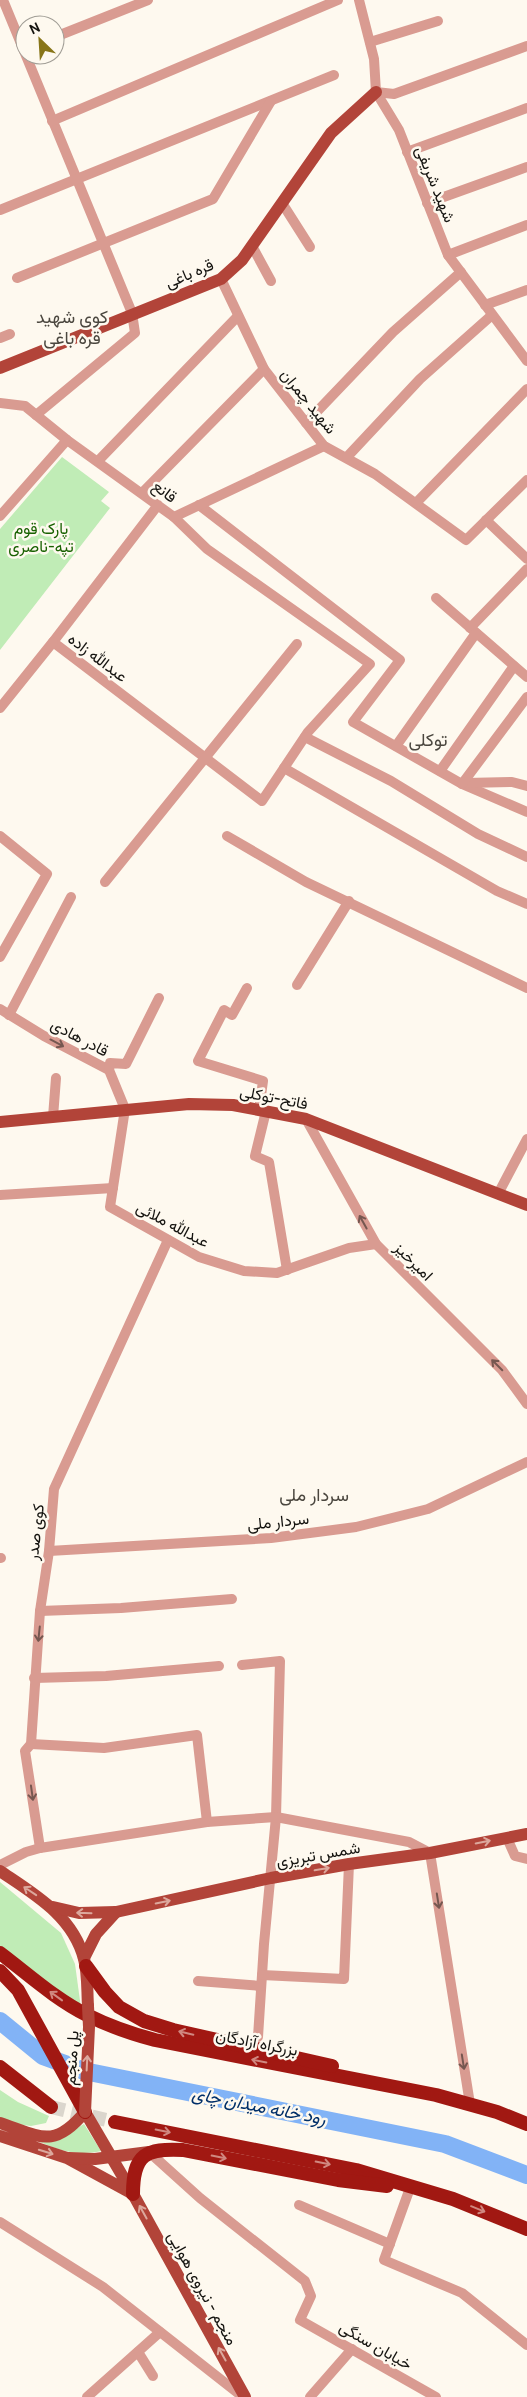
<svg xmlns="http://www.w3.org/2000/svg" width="527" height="2397" font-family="Cabin,Vazirmatn,sans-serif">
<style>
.green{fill:#c0ecb6}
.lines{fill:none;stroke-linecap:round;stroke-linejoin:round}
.river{stroke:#82b3f6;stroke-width:18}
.highway-tunnel{stroke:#dbd6cd;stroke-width:14;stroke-dasharray:14 7;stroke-linecap:butt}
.minor{stroke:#d99b91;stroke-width:10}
.major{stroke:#b24439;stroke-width:12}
.highway{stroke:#a11812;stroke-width:14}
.major-bridge{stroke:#b24439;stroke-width:12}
.oneway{stroke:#765750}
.oneway2{stroke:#dca89d}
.oneway3{stroke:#d08880}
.labels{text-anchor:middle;stroke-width:5;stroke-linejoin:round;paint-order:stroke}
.street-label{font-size:16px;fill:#14130f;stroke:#fef9ef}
.park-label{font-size:16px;fill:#186100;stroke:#fef9ef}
.neighbourhood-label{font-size:18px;fill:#4b473f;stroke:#fef9ef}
.water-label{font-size:18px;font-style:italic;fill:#002f69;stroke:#fef9ef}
</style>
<rect width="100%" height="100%" fill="#fef9ef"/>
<g class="green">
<path d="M 62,457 L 109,492 L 101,501 L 110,508 L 0,650 L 0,529 Z"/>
<path d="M 0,1882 L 61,1933 L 75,1964 L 81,2008 L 0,1948 Z"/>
<path d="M 0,2090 L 18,2102 L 49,2116 L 46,2123 L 31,2126 L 0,2122 Z"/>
<path d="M 84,2124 L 101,2151 C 78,2156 60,2151 40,2142 L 57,2140 Z"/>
</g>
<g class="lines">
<path class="river" d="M 0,2021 L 43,2056 L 84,2071 L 445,2144 L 527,2175"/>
<path class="highway-tunnel" d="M 51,2107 L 115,2122"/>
<g class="minor">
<path d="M 3,0 L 132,313 L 135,333 L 36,415"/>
<path d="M 359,0 L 374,59 L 376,92 L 399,130 L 448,255 L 527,361"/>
<path d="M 55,37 L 148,0"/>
<path d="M 370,42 L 438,21"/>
<path d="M 376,92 L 394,94 L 527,46"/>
<path d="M 52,121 L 338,0"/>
<path d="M 407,152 L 527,108"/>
<path d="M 282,203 L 310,247"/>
<path d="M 427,203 L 527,167"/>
<path d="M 0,210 L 334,75"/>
<path d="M 252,246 L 271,281"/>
<path d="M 448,255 L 527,225"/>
<path d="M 17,278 L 213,199 L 271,101"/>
<path d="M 221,279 L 264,369 L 324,446 L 375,474 L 466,540 L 527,480"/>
<path d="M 485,305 L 527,290"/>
<path d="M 0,338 L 10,334"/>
<path d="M 0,403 L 25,406 L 67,440 L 174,517 L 207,549 L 370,664 L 308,732 L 262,801 L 53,642 L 158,505"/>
<path d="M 306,423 L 393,332 L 461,272"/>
<path d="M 347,457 L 420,379 L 492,315"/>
<path d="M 98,461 L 238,316"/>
<path d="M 142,493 L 264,369"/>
<path d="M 416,503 L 527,389"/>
<path d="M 199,505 L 400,660 L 353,722 L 462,784 L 527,812"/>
<path d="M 0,516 L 67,440"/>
<path d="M 174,517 L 324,446"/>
<path d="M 486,520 L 527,559"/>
<path d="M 436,598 L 527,677"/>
<path d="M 470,628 L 527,569"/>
<path d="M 0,708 L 53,642"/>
<path d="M 305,737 L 391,781 L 478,834 L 527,857"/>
<path d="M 396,746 L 476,633"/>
<path d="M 284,768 L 497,891 L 527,904"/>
<path d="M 440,771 L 514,666"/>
<path d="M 466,783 L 512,782 L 527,786"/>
<path d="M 462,784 L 527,697"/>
<path d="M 0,836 L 47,874 L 0,957"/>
<path d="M 227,836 L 306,882 L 527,988"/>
<path d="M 105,882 L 297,644"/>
<path d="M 297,985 L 349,901"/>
<path d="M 247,988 L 232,1015 L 224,1010 L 198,1061 L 263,1081 L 259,1110"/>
<path d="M 0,1009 L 44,1036 L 109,1070 L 125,1109 L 110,1207 L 199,1257 L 244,1271 L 277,1273 L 349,1248 L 376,1244"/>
<path d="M 9,1015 L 71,897"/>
<path d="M 109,1070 L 110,1063 L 126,1064 L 159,998"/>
<path d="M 266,1111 L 255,1156 L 269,1162 L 287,1270"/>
<path d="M 53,1117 L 56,1078"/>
<path d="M 306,1119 L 376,1244 L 502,1370 L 527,1404"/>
<path d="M 498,1194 L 527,1139"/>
<path d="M 0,1195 L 113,1188"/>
<path d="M 49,1551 L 271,1538 L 356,1527 L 428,1509 L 527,1462"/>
<path d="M 0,1558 L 1,1558"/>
<path d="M 40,1611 L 121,1608 L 232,1599"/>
<path d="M 242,1665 L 280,1661 L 276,1817 L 264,1944 L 258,2037"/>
<path d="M 34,1678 L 106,1676 L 219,1666"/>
<path d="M 31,1744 L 104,1748 L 197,1735 L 207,1822"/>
<path d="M 507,1838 L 515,1856 L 527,1859"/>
<path d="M 40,1848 L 25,1751 L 31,1744 L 40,1611 L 49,1551 L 54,1489 L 168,1240"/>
<path d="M 0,1865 L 26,1852 L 40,1848 L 207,1822 L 276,1817 L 409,1842 L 430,1853 L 470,2104"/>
<path d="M 262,1975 L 344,1979 L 349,1864"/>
<path d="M 198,1981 L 261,1986"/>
<path d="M 149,2152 L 200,2198 L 305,2281 L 311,2296 L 300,2320 L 436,2397"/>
<path d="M 410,2188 L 384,2260 L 462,2293 L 527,2345"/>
<path d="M 299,2205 L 390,2244"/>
<path d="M 0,2222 L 103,2287 L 243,2397"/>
<path d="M 138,2352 L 153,2376"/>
<path d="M 87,2397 L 160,2332"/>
<path d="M 310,2397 L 352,2349"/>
</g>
<g class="major">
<path d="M 0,368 L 221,279 L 242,260 L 331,133 L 376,92"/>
<path d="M 0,1122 L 189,1104 L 233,1105 L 306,1119 L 527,1205"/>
<path d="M 0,1871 C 34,1894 73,1916 84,1959 C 88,1973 87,1991 88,2006"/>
<path d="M 53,1907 L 79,1913 L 116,1912 L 271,1878 L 349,1864 L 430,1853 L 527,1834"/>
<path d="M 84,1958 L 96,1934 L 116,1912"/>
<path d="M 0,2123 C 41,2137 54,2149 85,2112 L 133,2194 L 67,2158 L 0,2136"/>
<path d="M 69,2158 L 95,2159 L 149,2152"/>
<path d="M 133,2194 L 245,2397"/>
</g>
<g class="highway">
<path d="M 0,1953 C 28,1974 55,1999 87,2015 C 109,2026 132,2034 155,2040 L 436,2095 L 497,2112 L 527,2124"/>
<path d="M 86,1966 L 105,1992 L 119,2007 L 144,2021 L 173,2030 L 332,2066"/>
<path d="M 0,1971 L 18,1990 L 85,2112"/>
<path d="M 0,2067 L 51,2107"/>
<path d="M 115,2122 L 356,2170 L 453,2199 L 527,2229"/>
<path d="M 133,2194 C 133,2154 146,2148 183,2150 L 338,2180 L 387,2186"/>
</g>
<path class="major-bridge" d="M 85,2112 L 89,2027 L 88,2006"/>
</g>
<defs><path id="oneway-shaft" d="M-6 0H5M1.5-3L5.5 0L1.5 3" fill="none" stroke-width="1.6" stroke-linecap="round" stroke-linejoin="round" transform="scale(1.25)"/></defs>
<g class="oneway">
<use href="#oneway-shaft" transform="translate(57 1043) rotate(28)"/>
<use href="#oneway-shaft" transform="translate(363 1222) rotate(-119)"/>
<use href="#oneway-shaft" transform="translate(497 1365) rotate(-135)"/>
<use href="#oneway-shaft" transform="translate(39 1634) rotate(96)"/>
<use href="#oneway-shaft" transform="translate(32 1793) rotate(82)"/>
<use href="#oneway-shaft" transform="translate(438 1901) rotate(81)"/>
<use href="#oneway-shaft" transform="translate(463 2062) rotate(81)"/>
</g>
<g class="oneway2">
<use href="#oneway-shaft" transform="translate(483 1842) rotate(-11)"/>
<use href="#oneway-shaft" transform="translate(322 1869) rotate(-10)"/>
<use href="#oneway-shaft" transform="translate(30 1891) rotate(-146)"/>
<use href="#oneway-shaft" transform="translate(163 1902) rotate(-12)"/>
<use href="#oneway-shaft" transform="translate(84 1913) rotate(-178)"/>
<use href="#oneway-shaft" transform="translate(87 2063) rotate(-87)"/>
<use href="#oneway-shaft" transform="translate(46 2152) rotate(17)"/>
<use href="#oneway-shaft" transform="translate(143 2212) rotate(-119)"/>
<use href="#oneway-shaft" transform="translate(222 2354) rotate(-119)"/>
</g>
<g class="oneway3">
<use href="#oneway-shaft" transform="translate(56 1996) rotate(-144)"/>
<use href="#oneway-shaft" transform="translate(186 2033) rotate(-167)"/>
<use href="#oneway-shaft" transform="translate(259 2061) rotate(-169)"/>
<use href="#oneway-shaft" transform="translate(163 2131) rotate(11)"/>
<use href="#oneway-shaft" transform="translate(219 2157) rotate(11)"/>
<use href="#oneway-shaft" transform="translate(323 2163) rotate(11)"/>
<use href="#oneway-shaft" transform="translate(478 2209) rotate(22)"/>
</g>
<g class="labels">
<g class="street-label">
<text transform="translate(436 184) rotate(68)" y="6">شهید شریفى</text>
<text transform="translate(189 273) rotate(-23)" y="6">قره باغی</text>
<text transform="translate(309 401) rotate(51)" y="6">شهید چمران</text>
<text transform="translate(165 491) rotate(37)" y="6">قانع</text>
<text transform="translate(98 657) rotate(37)" y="6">عبدالله زاده</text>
<text transform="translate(80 1037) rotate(28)" y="6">قادر هادی</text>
<text transform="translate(274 1097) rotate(11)" y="6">فاتح-توکلی</text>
<text transform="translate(173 1224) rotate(28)" y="6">عبدالله ملائی</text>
<text transform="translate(414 1261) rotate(45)" y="6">امیرخیز</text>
<text transform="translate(278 1521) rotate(-6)" y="6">سردار ملی</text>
<text transform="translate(35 1532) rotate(-84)" y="6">کوی صدر</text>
<text transform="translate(318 1854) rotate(-10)" y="6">شمس تبریزی</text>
<text transform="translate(257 2042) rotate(11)" y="6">بزرگراه آزادگان</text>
<text transform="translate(71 2058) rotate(-87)" y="6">پل منجم</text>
<text transform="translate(203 2288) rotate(61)" y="6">منجم - نیروی هوایی</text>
<text transform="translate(376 2345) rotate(30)" y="6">خیابان سنگی</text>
</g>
<g class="park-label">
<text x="41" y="534">پارک قوم<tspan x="41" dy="18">تپه-ناصری</tspan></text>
</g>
<g class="neighbourhood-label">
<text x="72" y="323">کوی شهید<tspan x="72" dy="21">قره باغی</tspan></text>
<text x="428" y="746">توکلی</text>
<text x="314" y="1501">سردار ملی</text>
</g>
<g class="water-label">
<text transform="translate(259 2106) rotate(11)" y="6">رود خانه میدان چای</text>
</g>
</g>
<g transform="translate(40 40) rotate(335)"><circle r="24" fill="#fef9ef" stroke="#a09d95"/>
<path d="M0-4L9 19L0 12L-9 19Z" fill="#887518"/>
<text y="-8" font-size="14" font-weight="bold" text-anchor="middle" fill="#14130f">N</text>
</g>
</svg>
